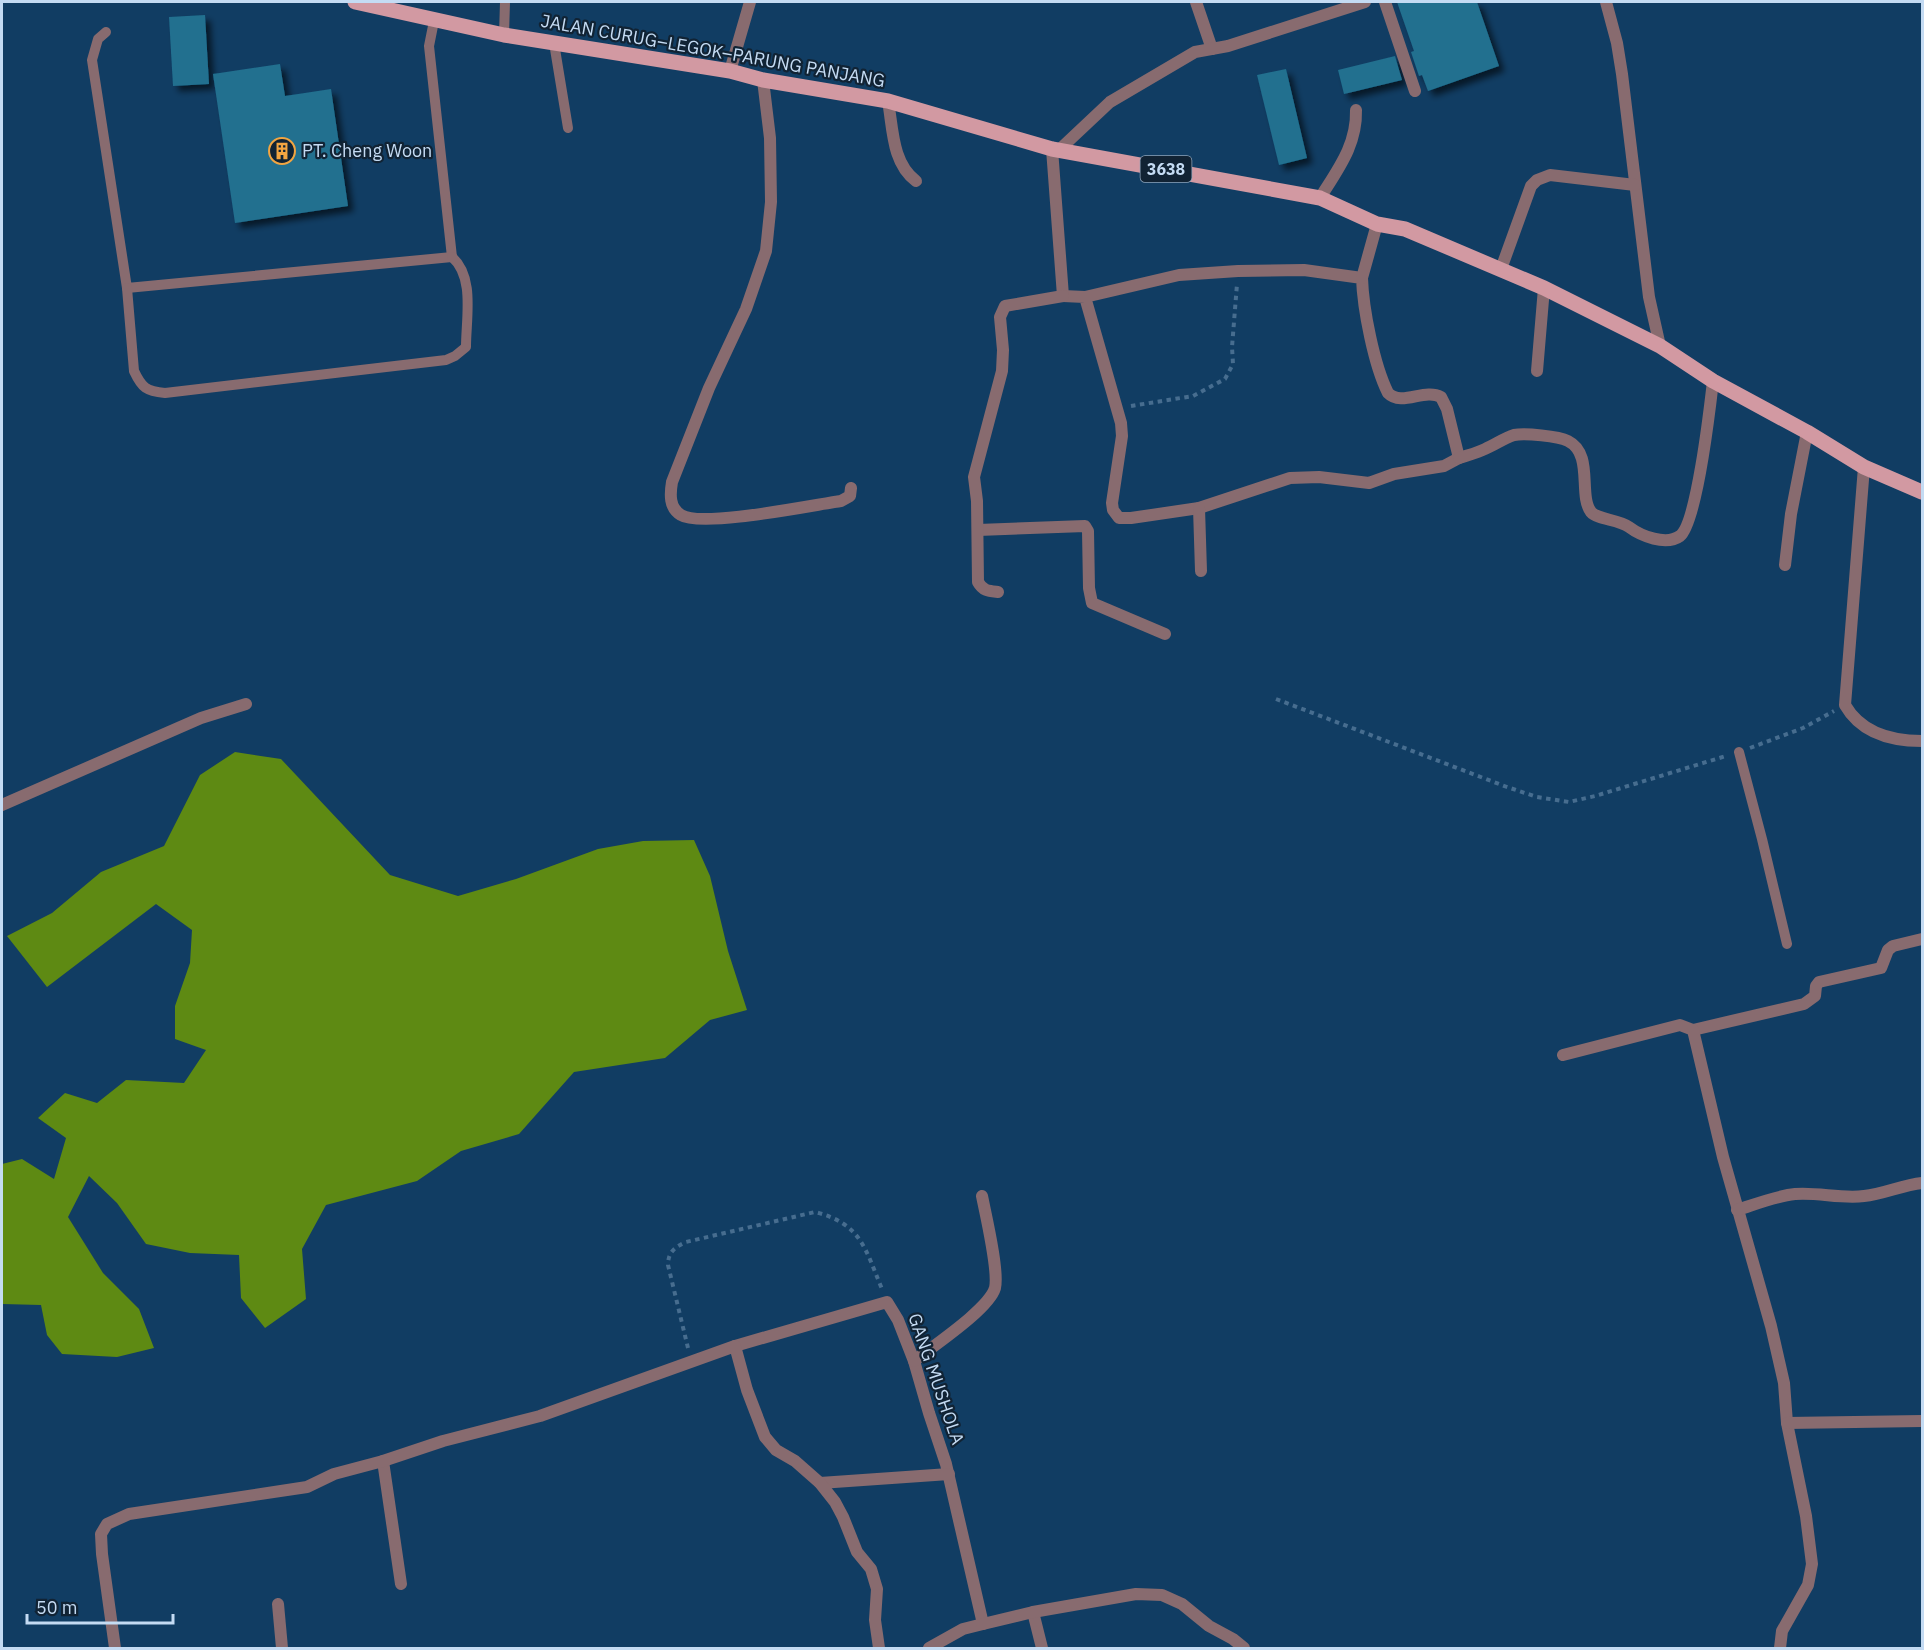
<svg xmlns="http://www.w3.org/2000/svg" width="1924" height="1650" font-family="'IBM Plex Sans',sans-serif">
<style>
.water{fill:#5e8a13}
.building{fill:#21708f;filter:url(#shadow)}
.lines{fill:none;stroke-linecap:round;stroke-linejoin:round}
.path{stroke:#476d8f;stroke-width:4;stroke-dasharray:4.5 4.5;stroke-linecap:butt}
.lane{stroke:#886b6f;stroke-width:10}
.street{stroke:#886b6f;stroke-width:12}
.primary{stroke:#d299a2;stroke-width:15}
.labels{text-anchor:middle;stroke-width:4.5;stroke-linejoin:round;paint-order:stroke}
.shield{fill:#112334;stroke:#8ea4ba;stroke-width:1.5}
.shield-label{font-size:16px;font-weight:bold;fill:#c4dbf3}
.street-label{font-size:18px;fill:#c4dbf3;stroke:#112334}
.poi-label{font-size:18px;fill:#c4dbf3;stroke:#112334;text-anchor:start}
</style>
<defs>
<filter id="shadow"><feDropShadow dx="5.5" dy="5.5" stdDeviation="3" flood-color="#0009"/></filter>
</defs>
<rect width="100%" height="100%" fill="#113d63"/>
<path class="water" d="M 235,752 L 281,759 L 390,875 L 458,896 L 516,879 L 598,849 L 643,841 L 694,840 L 710,876 L 728,951 L 747,1010 L 710,1020 L 665,1058 L 574,1072 L 519,1134 L 461,1151 L 417,1181 L 326,1205 L 302,1249 L 306,1299 L 265,1328 L 241,1298 L 239,1255 L 190,1253 L 146,1244 L 117,1203 L 89,1176 L 68,1217 L 103,1273 L 139,1309 L 154,1348 L 117,1357 L 62,1354 L 47,1335 L 41,1305 L 2,1304 L 2,1164 L 22,1159 L 54,1179 L 66,1138 L 38,1118 L 65,1093 L 97,1103 L 126,1080 L 184,1083 L 206,1050 L 175,1039 L 175,1006 L 190,963 L 192,930 L 156,904 L 47,987 L 7,936 L 52,913 L 101,872 L 164,846 L 200,775 Z"/>
<g class="building">
<path d="M 1397,2 L 1477,2 L 1499,66 L 1428,91 L 1422,75 L 1419,76 L 1411,52 L 1414,51 Z"/>
<path d="M 205,15 L 209,84 L 173,86 L 169,17 Z"/>
<path d="M 1395,56 L 1402,80 L 1344,94 L 1338,70 Z"/>
<path d="M 280,64 L 285,96 L 331,89 L 348,206 L 235,223 L 213,74 Z"/>
<path d="M 1286,69 L 1307,158 L 1279,165 L 1257,75 Z"/>
</g>
<g class="lines">
<g class="path">
<path d="M 1131,406 L 1193,396 L 1225,379 L 1233,364 L 1232,347 L 1237,284"/>
<path d="M 1276,699 L 1507,787 L 1537,797 L 1569,802 L 1595,796 L 1726,756"/>
<path d="M 1750,748 L 1803,728 L 1834,711"/>
<path d="M 688,1348 L 668,1265 C 668,1252 675,1247 686,1242 L 815,1212 C 862,1224 865,1249 882,1289"/>
</g>
<g class="lane">
<path d="M 106,32 L 98,39 L 92,60 L 127,288 L 452,257 L 429,46 L 434,21"/>
<path d="M 504,35 L 505,2"/>
<path d="M 554,43 L 568,128"/>
<path d="M 127,288 L 134,371 C 142,388 146,391 165,393 L 446,360 L 455,356 L 466,347 C 466,318 475,277 452,257"/>
<path d="M 1739,752 L 1762,839 L 1787,944"/>
</g>
<g class="street">
<path d="M 1196,2 L 1212,49"/>
<path d="M 1385,2 L 1415,91"/>
<path d="M 1606,2 L 1617,43 L 1622,74 L 1649,297 L 1660,346"/>
<path d="M 730,71 L 750,2"/>
<path d="M 763,80 L 770,138 L 771,202 L 766,251 L 746,309 L 709,388 L 672,482 C 670,494 669,508 681,515 C 701,528 813,505 841,501 L 850,496 L 851,488"/>
<path d="M 888,101 C 893,129 892,163 916,181"/>
<path d="M 1052,149 L 1063,296 L 1085,297 L 1179,275 L 1238,271 L 1304,270 L 1362,278 C 1363,309 1374,365 1388,393 C 1402,407 1424,388 1441,397 L 1447,409 L 1459,458 L 1444,466 L 1394,474 L 1369,483 L 1319,477 L 1290,478 L 1199,508 L 1131,518 L 1119,518 L 1113,510 L 1112,503 L 1122,436 L 1121,423 L 1085,297"/>
<path d="M 1059,150 L 1110,102 L 1195,52 L 1228,46 L 1365,2"/>
<path d="M 1320,198 C 1338,169 1357,145 1356,110"/>
<path d="M 1501,269 L 1531,186 L 1537,180 L 1550,175 L 1635,185"/>
<path d="M 1362,278 L 1377,224"/>
<path d="M 1537,371 L 1544,288"/>
<path d="M 1459,458 C 1468,455 1477,453 1485,449 C 1495,445 1504,438 1514,435 C 1525,433 1558,436 1568,441 C 1594,454 1578,495 1591,512 C 1598,520 1618,519 1629,527 C 1641,536 1666,546 1680,536 C 1697,523 1710,407 1713,381"/>
<path d="M 1864,467 L 1845,705 C 1861,733 1892,741 1922,741"/>
<path d="M 1199,508 L 1201,571"/>
<path d="M 978,530 L 1085,526 L 1088,531 L 1089,588 L 1092,603 L 1165,634"/>
<path d="M 1785,565 L 1791,514 L 1807,432"/>
<path d="M 998,592 C 989,591 983,591 978,582 L 977,501 L 974,477 L 1002,371 L 1003,350 L 1000,317 L 1005,306 L 1063,296"/>
<path d="M 2,805 L 201,718 L 246,704"/>
<path d="M 1693,1030 L 1804,1004 L 1815,996 L 1816,986 L 1819,982 L 1881,968 L 1888,950 L 1893,946 L 1922,939"/>
<path d="M 1563,1055 L 1680,1025 L 1693,1030 L 1723,1157 L 1771,1326 L 1784,1383 L 1787,1423 L 1806,1516 L 1812,1564 L 1808,1585 L 1782,1631 L 1780,1648"/>
<path d="M 1737,1210 C 1756,1204 1776,1196 1795,1194 C 1818,1192 1841,1199 1864,1196 C 1884,1194 1902,1185 1922,1183"/>
<path d="M 735,1346 L 887,1302 L 898,1320 L 914,1361 L 929,1413 L 946,1464 L 983,1624"/>
<path d="M 914,1361 C 933,1346 989,1309 995,1288 C 999,1271 986,1216 982,1196"/>
<path d="M 1787,1423 L 1922,1421"/>
<path d="M 383,1461 L 401,1584"/>
<path d="M 820,1483 L 949,1474"/>
<path d="M 278,1604 L 282,1648"/>
<path d="M 1033,1612 L 1042,1648"/>
<path d="M 115,1648 L 102,1554 L 101,1534 L 107,1524 L 129,1514 L 307,1487 L 334,1474 L 383,1461 L 443,1441 L 540,1416 L 735,1346 L 747,1390 L 765,1437 L 776,1450 L 795,1461 L 820,1483 L 835,1502 L 843,1517 L 857,1552 L 871,1569 L 877,1589 L 875,1620 L 879,1648"/>
<path d="M 929,1648 L 963,1629 L 983,1624 L 1033,1612 L 1136,1594 L 1162,1595 L 1182,1604 L 1209,1626 L 1233,1639 L 1244,1648"/>
</g>
<path class="primary" d="M 355,2 L 504,35 L 730,71 L 763,80 L 888,101 L 1052,149 L 1320,198 L 1377,224 L 1405,229 L 1544,288 L 1660,346 L 1713,381 L 1807,432 L 1864,467 L 1922,492"/>
</g>
<defs>
<symbol id="building-ring" viewBox="-11 -11 22 22"><circle r="9.5" fill="#112334" stroke="#f2a541" stroke-width="1.5"/><path d="M-4-6H4V6H1V3H-1V6H-4ZM-2.5-4.3h1.7v1.8h-1.7ZM.8-4.3h1.7v1.8H.8ZM-2.5-1h1.7V.8h-1.7ZM.8-1h1.7V.8H.8Z" fill="#f2a541"/></symbol>
</defs>
<g fill-rule="evenodd">
<use href="#building-ring" x="267" y="136" width="30" height="30"/>
</g>
<g class="labels">
<rect class="shield" x="1140.5" y="156" width="51" height="26" rx="4.5"/>
<g class="shield-label">
<text x="1166" y="175">3638</text>
</g>
<g class="street-label">
<text transform="translate(713 51) rotate(10)" y="6">JALAN CURUG–LEGOK–PARUNG PANJANG</text>
<text transform="translate(936 1379) rotate(71)" y="6">GANG MUSHOLA</text>
</g>
<g class="poi-label">
<text x="302" y="157">PT. Cheng Woon</text>
</g>
</g>
<rect width="1924" height="1650" fill="none" stroke="#c4dbf3" stroke-width="6"/>
<path d="M27 1614v9h146v-9" fill="none" stroke="#c4dbf3" stroke-width="3"/>
<text x="36" y="1614" font-size="18" fill="#c4dbf3" stroke="#112334" stroke-width="4.5" paint-order="stroke">50 m</text>
</svg>
